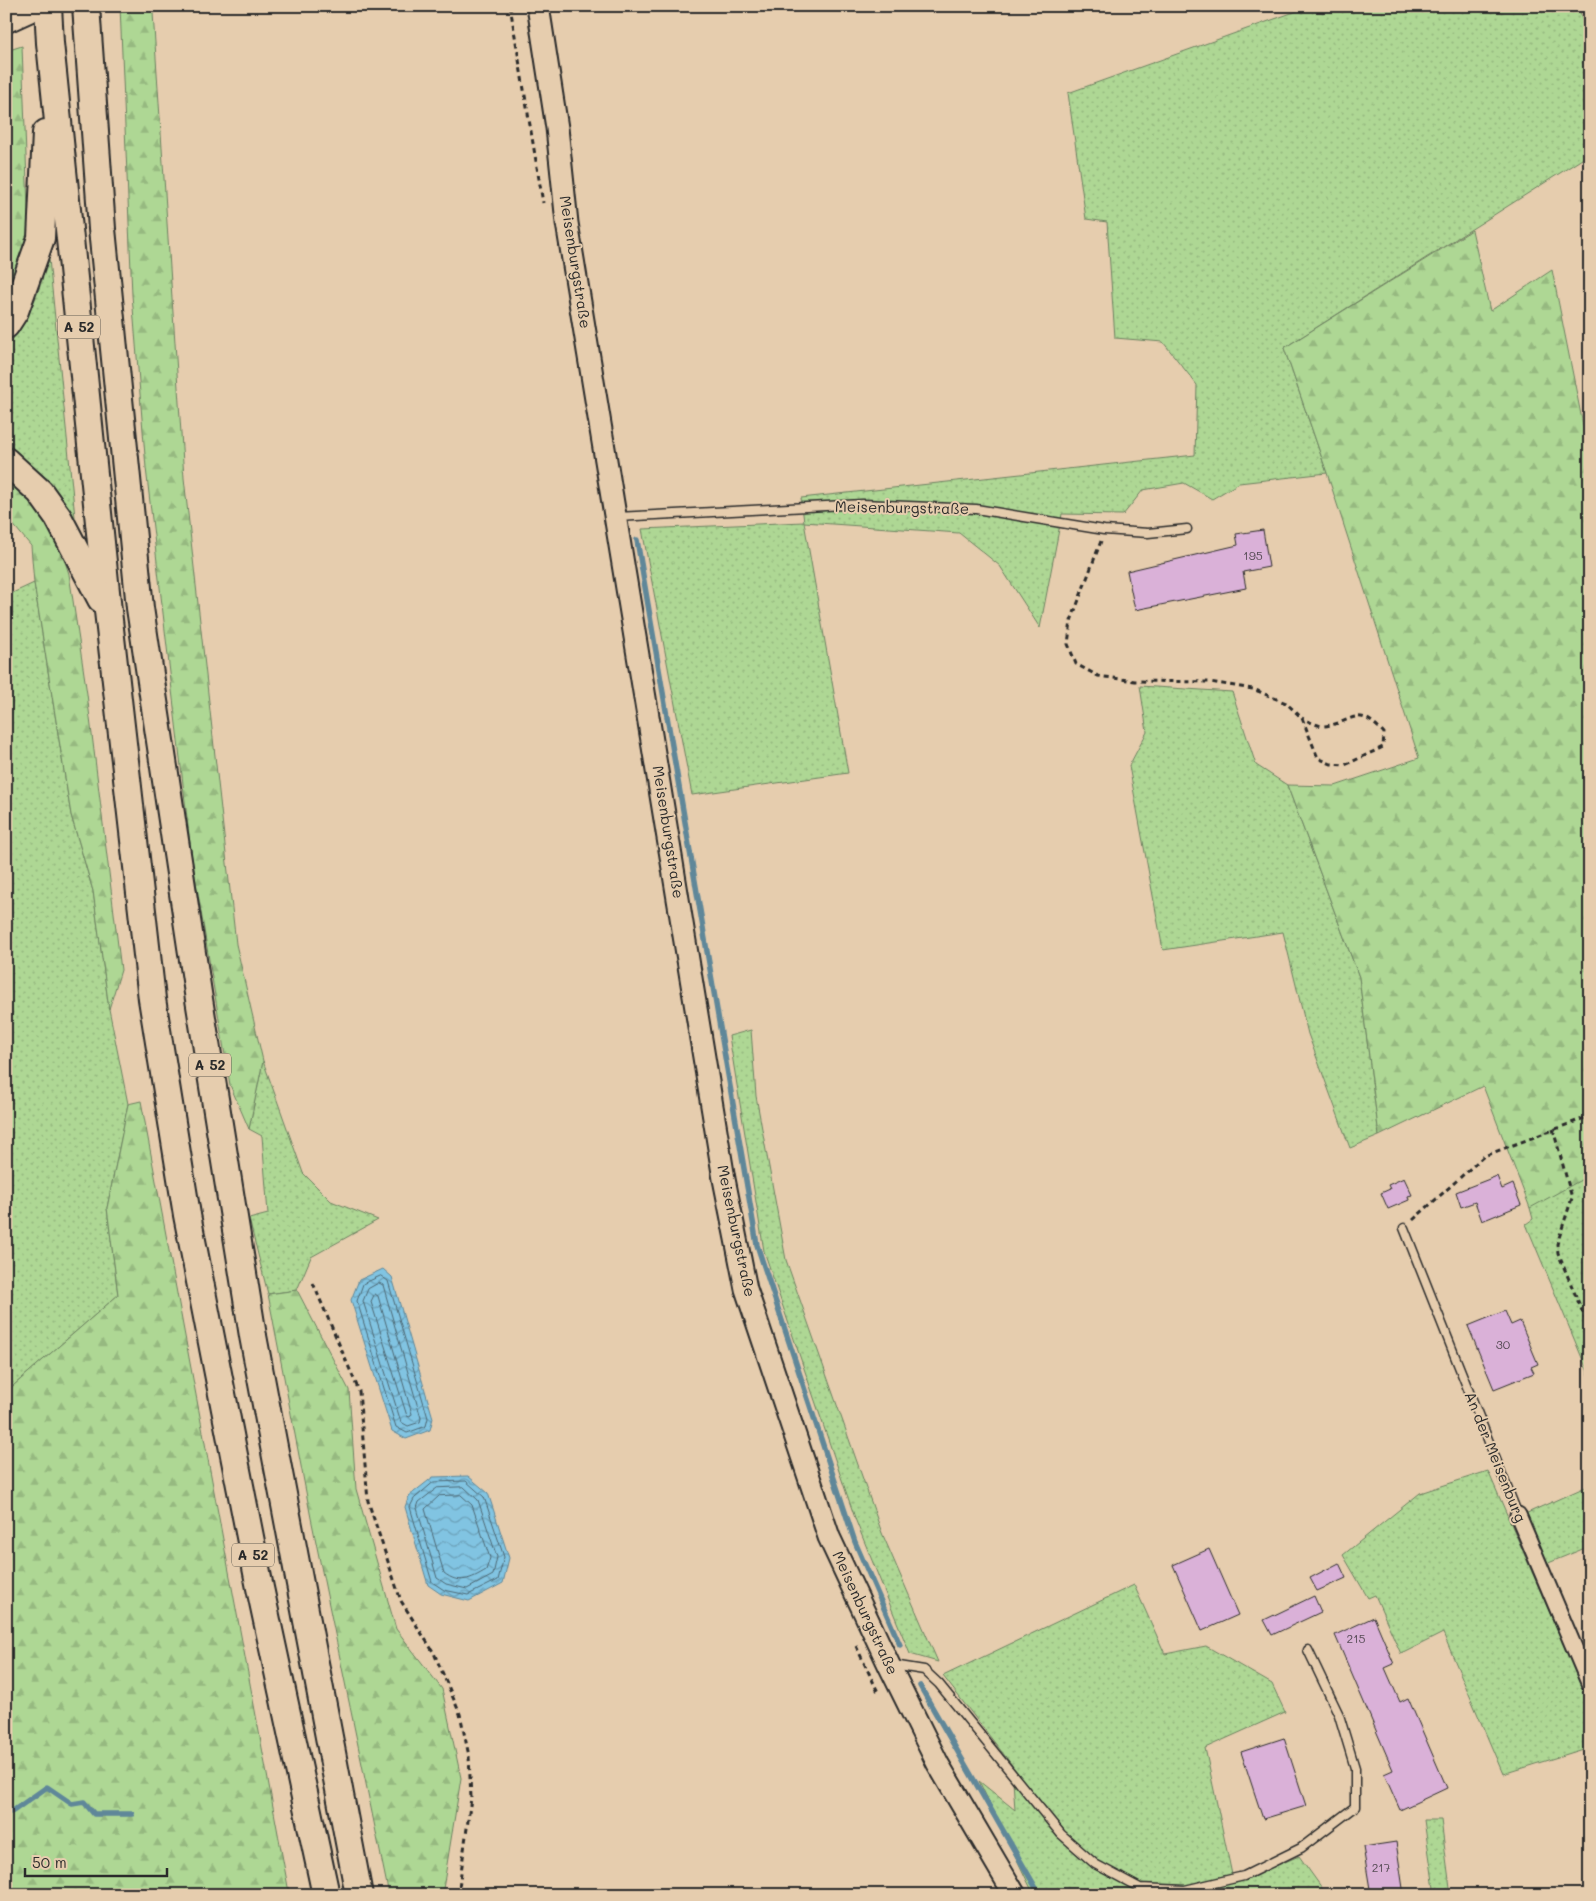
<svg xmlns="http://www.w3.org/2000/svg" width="1596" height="1901" font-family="Mali,sans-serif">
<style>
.grass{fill:url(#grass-dots);stroke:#6c8160}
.forest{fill:url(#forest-firs);stroke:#6c8160}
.water{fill:url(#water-waves);stroke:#5f8799}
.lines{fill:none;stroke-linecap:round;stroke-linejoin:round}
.shore{stroke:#4d6874;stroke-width:1}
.stream{stroke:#5f8799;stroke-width:5.5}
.building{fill:#dab1d8;stroke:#2b2b2b}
.lane-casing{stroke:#2b2b2b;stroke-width:11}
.street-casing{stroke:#2b2b2b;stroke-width:19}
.secondary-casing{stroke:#2b2b2b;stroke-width:25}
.highway-casing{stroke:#2b2b2b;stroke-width:30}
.path{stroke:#2b2b2b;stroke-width:3;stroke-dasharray:5 4;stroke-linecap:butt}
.lane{stroke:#e6cdae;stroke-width:8}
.street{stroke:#e6cdae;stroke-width:15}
.secondary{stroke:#e6cdae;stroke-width:21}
.highway{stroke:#e6cdae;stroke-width:26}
.labels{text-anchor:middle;stroke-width:4;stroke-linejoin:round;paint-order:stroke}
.number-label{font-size:12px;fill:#574c56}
.shield{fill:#e6cdae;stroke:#635c52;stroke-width:1}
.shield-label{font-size:14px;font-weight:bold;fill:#2b2b2b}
.street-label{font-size:15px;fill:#2b2b2b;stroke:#e6cdae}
</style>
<defs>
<pattern id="grass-dots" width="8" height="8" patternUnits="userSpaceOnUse" patternTransform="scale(1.25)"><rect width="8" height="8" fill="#aed794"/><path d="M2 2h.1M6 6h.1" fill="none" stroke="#96b980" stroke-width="1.8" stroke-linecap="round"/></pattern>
<pattern id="forest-firs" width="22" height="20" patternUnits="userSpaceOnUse" patternTransform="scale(1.25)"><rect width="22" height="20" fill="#aed794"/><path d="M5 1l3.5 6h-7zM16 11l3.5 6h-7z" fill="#96b980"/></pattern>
<pattern id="water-waves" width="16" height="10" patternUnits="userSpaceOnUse" patternTransform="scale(1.25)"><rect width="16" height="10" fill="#81c4e2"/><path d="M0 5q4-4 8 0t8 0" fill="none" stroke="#6a9fb7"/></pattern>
</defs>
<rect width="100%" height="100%" fill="#e6cdae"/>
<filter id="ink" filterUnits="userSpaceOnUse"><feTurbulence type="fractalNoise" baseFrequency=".02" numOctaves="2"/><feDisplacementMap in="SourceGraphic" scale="10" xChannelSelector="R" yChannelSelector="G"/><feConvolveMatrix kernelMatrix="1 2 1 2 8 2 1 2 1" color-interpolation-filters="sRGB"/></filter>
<g filter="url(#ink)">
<g class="grass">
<path d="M 1311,6 L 1579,6 L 1590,54 L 1590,154 L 1284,348 L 1327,473 L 1239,483 L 1212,499 L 1184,483 L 1143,490 L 1123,515 L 1062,514 L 1040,628 L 1000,566 L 959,533 L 804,522 L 848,773 L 692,795 L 642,529 L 804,522 L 801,498 L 1195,455 L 1197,385 L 1163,342 L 1115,338 L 1107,222 L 1086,219 L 1068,93 Z"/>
<path d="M 49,259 L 76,527 L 46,478 L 6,444 L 6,347 C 29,323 39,290 49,259 Z"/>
<path d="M 34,583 L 71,815 L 93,891 L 109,1009 L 128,1104 L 107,1208 L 118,1295 L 6,1392 L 6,596 Z"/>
<path d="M 1140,686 L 1232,692 L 1256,765 L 1287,785 L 1359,977 L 1379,1136 L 1350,1148 L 1308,1034 L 1283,932 L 1163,950 L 1129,766 L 1147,732 Z"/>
<path d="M 751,1030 L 756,1096 L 786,1260 L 882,1533 L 938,1662 L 910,1654 L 856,1521 L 764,1251 L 729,1036 Z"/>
<path d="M 1590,1036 L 1590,1377 L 1526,1224 L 1533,1219 L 1530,1208 Z"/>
<path d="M 263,1061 L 303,1173 L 331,1201 L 378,1220 L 311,1257 L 297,1290 L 268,1294 L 249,1219 L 268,1214 L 262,1136 L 249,1129 Z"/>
<path d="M 1488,1471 L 1590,1705 L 1590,1747 L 1503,1774 L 1443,1633 L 1401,1654 L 1375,1595 L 1368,1598 L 1343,1555 L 1420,1493 Z"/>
<path d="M 1590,1485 L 1590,1546 L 1546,1564 L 1525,1514 Z"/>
<path d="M 1134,1585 L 1165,1654 L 1206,1646 L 1272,1684 L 1285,1712 L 1205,1748 L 1234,1884 L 1299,1856 L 1327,1895 L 1034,1895 L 979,1781 L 1015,1810 L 1012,1765 L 943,1676 Z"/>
<path d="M 1424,1820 L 1441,1820 L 1451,1895 L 1435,1895 Z"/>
</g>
<g class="forest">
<path d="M 120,6 L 165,6 L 153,13 L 184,478 L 236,944 L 263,1061 L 249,1129 L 230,1085 L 191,852 L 146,468 L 132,295 Z"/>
<path d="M 22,46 L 29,238 L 6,291 L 6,51 Z"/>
<path d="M 1472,230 L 1490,311 L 1552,270 L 1590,460 L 1590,1175 L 1530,1208 L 1483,1086 L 1379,1136 L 1359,977 L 1287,785 L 1335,786 L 1419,758 L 1327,473 L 1284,348 Z"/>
<path d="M 6,477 L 19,485 L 53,524 L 69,574 L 87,694 L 121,970 L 109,1009 L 93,891 L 71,815 L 34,583 L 31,546 L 6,516 Z"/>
<path d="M 141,1101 L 288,1887 L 291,1895 L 6,1895 L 6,1392 L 118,1295 L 107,1208 L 128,1104 Z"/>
<path d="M 297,1290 L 349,1390 L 356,1489 L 396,1629 L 442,1689 L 461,1778 L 442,1895 L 389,1895 L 311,1518 L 268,1294 Z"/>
</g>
<g class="water">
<path d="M 383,1269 L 392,1277 L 433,1418 L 430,1430 L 406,1439 L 392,1431 L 351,1300 L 359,1280 Z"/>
<path d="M 468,1476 L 488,1493 L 509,1558 L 503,1583 L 469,1601 L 441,1594 L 428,1585 L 405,1507 L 409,1496 L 433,1477 Z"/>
</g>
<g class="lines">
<g class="shore">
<path d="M 381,1276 L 388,1281 L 428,1418 L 426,1426 L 407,1433 L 396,1427 L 357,1301 L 363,1284 Z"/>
<path d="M 379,1283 L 383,1285 L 421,1418 L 420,1422 L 408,1426 L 401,1422 L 363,1301 L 368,1289 Z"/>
<path d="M 375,1294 L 378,1296 L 412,1414 L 410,1417 L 407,1416 L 371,1302 Z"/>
<path d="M 434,1482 L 466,1481 L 484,1497 L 504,1557 L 498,1580 L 468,1595 L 444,1590 L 432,1582 L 410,1507 L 414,1499 Z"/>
<path d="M 464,1487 L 478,1500 L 497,1557 L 493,1575 L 467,1589 L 446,1584 L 437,1578 L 417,1508 L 419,1502 L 437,1488 Z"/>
<path d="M 461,1495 L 472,1505 L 490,1558 L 486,1570 C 471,1579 459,1585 444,1573 L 425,1509 L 439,1496 Z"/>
</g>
<g class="stream">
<path d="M 637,540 L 757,1245 L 855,1542 L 900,1645"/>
<path d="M 920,1686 L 1040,1895"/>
<path d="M 6,1813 L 13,1811 L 47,1787 L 72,1804 L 84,1802 L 94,1814 L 132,1814"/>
</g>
</g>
<g class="building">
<path d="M 1263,530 L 1269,567 L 1243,572 L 1246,588 L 1135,610 L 1127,571 L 1238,545 L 1236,534 Z"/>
<path d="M 1497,1176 L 1502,1189 L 1513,1184 L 1521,1205 L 1482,1221 L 1475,1202 L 1461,1207 L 1456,1192 Z"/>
<path d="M 1404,1178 L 1412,1195 L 1408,1196 L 1409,1200 L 1388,1209 L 1381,1193 L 1390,1189 L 1388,1185 Z"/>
<path d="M 1505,1311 L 1511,1325 L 1520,1321 L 1538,1364 L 1531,1367 L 1534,1373 L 1494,1389 L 1468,1326 Z"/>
<path d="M 1209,1549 L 1238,1615 L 1202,1631 L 1173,1565 Z"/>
<path d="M 1339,1563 L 1346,1578 L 1317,1591 L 1310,1578 Z"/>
<path d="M 1314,1596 L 1321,1612 L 1272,1635 L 1264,1620 Z"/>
<path d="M 1374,1617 L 1394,1664 L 1385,1668 L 1400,1702 L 1408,1698 L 1447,1788 L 1400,1810 L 1384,1774 L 1393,1770 L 1335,1635 Z"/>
<path d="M 1284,1738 L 1306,1806 L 1263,1819 L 1241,1752 Z"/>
<path d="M 1396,1842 L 1404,1895 L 1371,1895 L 1363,1847 Z"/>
</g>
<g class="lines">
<defs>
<g id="lane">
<path d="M 617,517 L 863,504 L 976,509 L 1104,530 L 1148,533 L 1187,529"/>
<path d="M 1404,1228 L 1518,1515"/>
<path d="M 893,1665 L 924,1670 L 939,1684 L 1061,1834 L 1095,1864 L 1140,1888 L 1185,1890 L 1244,1876 L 1301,1848 L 1355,1807 L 1355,1768 L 1339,1715 L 1308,1650"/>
</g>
<path id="street" d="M 1518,1515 L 1590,1685"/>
<g id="secondary">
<path d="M 538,6 L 557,128 L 567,223 L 724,1179 L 746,1289 L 829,1537 L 889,1665 L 938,1764 L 1015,1895"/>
<path d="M 6,22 L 41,6"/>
</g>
<g id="highway">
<path d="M 48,6 L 50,43 L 108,611 L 152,999 L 187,1215 L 260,1588 L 326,1895"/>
<path d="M 86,6 L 102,229 L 140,608 L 198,993 L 253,1336 L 359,1895"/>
<path d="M 6,325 L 15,311 L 41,238 L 46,133"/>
<path d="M 6,461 L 40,492 L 58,517 L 101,599"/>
</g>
</defs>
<use href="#lane" class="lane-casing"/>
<use href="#street" class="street-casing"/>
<use href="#secondary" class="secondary-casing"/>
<use href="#highway" class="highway-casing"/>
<g class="path">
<path d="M 510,6 L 543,203"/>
<path d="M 1101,541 L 1071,621 L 1068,644 L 1076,664 L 1098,676 L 1135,681 L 1210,682 L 1253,689 L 1286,703 L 1302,718 L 1318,758 L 1331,764 L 1345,765 L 1383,747 L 1384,733 C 1356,703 1354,723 1324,726 C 1317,726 1308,721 1302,718"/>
<path d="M 1553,1129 L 1572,1198 L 1557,1244 L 1558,1253 L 1590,1330"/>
<path d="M 1413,1220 L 1484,1156 L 1590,1116"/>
<path d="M 313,1283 L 359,1391 L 368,1501 L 401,1601 L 434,1653 L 460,1714 L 469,1756 L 471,1798 L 458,1895"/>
<path d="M 856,1646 L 878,1692"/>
</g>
<use href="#lane" class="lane"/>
<use href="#street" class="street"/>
<use href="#secondary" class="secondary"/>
<use href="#highway" class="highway"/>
</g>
</g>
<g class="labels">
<g class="number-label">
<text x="1253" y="560">195</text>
<text x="1503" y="1349">30</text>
<text x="1356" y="1643">215</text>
<text x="1381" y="1872">217</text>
</g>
<g class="shield">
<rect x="58" y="315.5" width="42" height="23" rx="4"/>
<rect x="189" y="1053.5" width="42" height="23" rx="4"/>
<rect x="232" y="1543.5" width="42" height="23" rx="4"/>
</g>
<g class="shield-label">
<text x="79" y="332">A 52</text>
<text x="210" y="1070">A 52</text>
<text x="253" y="1560">A 52</text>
</g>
<g class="street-label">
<text transform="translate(575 262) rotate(81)" y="5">Meisenburgstraße</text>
<text transform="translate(902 508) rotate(1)" y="5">Meisenburgstraße</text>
<text transform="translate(668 832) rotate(81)" y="5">Meisenburgstraße</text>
<text transform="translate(736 1231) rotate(78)" y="5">Meisenburgstraße</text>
<text transform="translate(1495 1457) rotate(68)" y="5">An der Meisenburg</text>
<text transform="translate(865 1613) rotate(65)" y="5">Meisenburgstraße</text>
</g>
</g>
<rect width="1596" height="1901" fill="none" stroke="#e6cdae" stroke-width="25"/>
<rect x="12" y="12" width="1571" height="1876" fill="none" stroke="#2b2b2b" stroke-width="2" filter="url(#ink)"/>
<path d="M25 1868v8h142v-8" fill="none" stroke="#2b2b2b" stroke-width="2.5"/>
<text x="32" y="1868" font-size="15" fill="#2b2b2b" stroke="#e6cdae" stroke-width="4" paint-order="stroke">50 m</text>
</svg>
